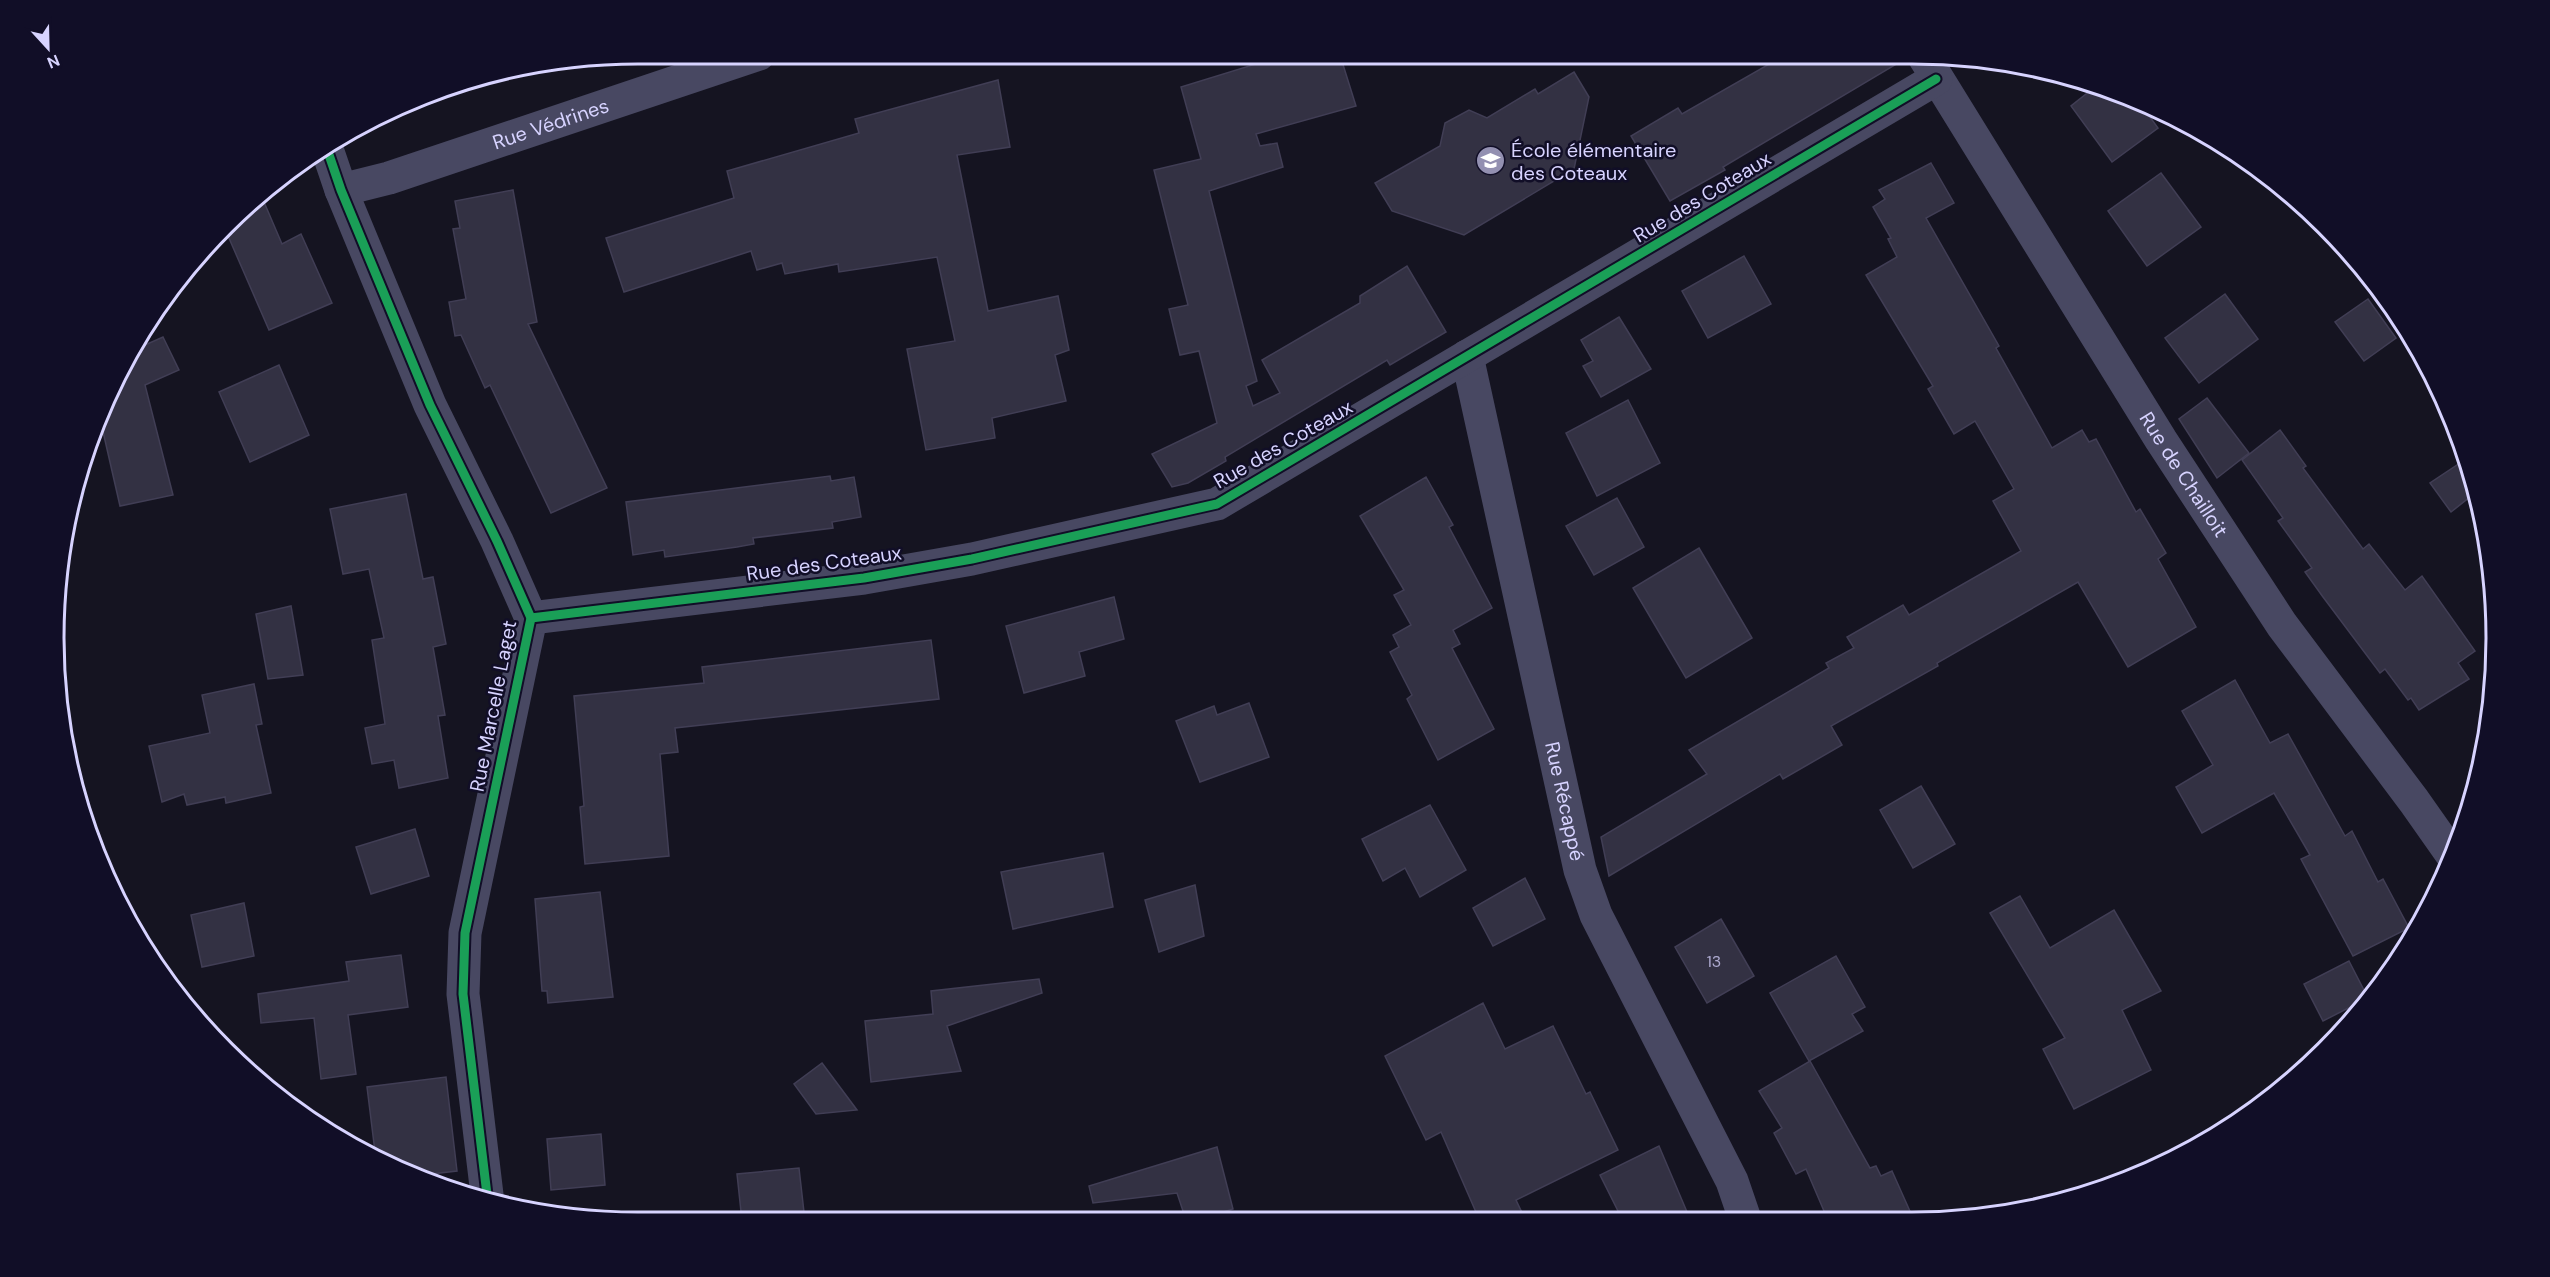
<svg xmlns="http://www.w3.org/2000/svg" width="2550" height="1277" font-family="'DM Sans',sans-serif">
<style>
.building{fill:#333143;stroke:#413e55;stroke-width:1.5}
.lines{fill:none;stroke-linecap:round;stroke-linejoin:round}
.minor{stroke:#484862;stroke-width:33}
.cycleway-casing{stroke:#110e27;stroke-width:13}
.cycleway{stroke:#1a9f57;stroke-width:9}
.labels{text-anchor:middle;stroke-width:5;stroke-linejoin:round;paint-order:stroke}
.number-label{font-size:16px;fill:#aeaad0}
.street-label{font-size:20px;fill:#d7d3ff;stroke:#110e27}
.poi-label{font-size:20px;fill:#d7d3ff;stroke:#110e27;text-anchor:start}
.rim{fill:none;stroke:#d7d3ff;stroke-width:3}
</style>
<rect width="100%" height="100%" fill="#151421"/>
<g class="building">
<path d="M 1285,55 L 1340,55 L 1356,106 L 1256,134 L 1260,146 L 1277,143 L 1283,167 L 1209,191 L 1257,381 L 1246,386 L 1253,406 L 1280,393 L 1262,360 L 1360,303 L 1360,296 L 1407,266 L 1446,332 L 1390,365 L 1387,360 L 1225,457 L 1226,461 L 1188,483 L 1172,487 L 1152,454 L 1217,423 L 1199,351 L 1180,355 L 1169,309 L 1188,305 L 1154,170 L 1201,159 L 1181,87 Z"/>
<path d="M 1785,55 L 1904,55 L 1905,59 L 1723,167 L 1725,170 L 1670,201 L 1631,136 L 1678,108 L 1682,114 Z"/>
<path d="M 1574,72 L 1589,97 L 1574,169 L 1464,235 L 1392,211 L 1375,183 L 1440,146 L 1445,123 L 1469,110 L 1487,118 L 1535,89 L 1538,94 Z"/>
<path d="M 998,80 L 1010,147 L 957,155 L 988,311 L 1058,296 L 1069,350 L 1055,355 L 1066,401 L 992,418 L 995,438 L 926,450 L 907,349 L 955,341 L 937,257 L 839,272 L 838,264 L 785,274 L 782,263 L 757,270 L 751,251 L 624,292 L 606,238 L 734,198 L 727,171 L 859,133 L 855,119 Z"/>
<path d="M 2096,86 L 2140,103 L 2158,128 L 2112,162 L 2071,106 Z"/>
<path d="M 1931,163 L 1954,203 L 1926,218 L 1999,346 L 1996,348 L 2052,448 L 2082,430 L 2089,442 L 2096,439 L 2136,512 L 2140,509 L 2166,553 L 2158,559 L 2196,627 L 2128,667 L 2078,582 L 1937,663 L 1938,666 L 1831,726 L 1842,745 L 1783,779 L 1780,774 L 1609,876 L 1601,837 L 1707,774 L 1689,750 L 1829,668 L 1826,663 L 1854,648 L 1847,637 L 1903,605 L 1909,615 L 2021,551 L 1993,501 L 2014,489 L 1975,421 L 1954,434 L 1928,389 L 1933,386 L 1866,275 L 1897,257 L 1888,239 L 1891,238 L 1873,207 L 1885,199 L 1879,190 Z"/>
<path d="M 2161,173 L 2201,227 L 2147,266 L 2108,211 Z"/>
<path d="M 513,190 L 537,322 L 528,324 L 607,488 L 551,513 L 490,385 L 485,388 L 461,335 L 455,336 L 449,302 L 466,299 L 453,229 L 460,228 L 455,201 Z"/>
<path d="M 261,195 L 282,244 L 301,234 L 332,303 L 269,330 L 225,229 Z"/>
<path d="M 1744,256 L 1771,304 L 1708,338 L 1682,291 Z"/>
<path d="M 2225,294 L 2258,339 L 2199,383 L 2165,338 Z"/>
<path d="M 2368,299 L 2396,338 L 2364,361 L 2335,322 Z"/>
<path d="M 1619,317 L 1651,369 L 1601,397 L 1583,366 L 1593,361 L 1581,340 Z"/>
<path d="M 163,337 L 179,370 L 145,385 L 173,495 L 120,506 L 99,414 L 134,344 L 136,349 Z"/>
<path d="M 279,365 L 309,435 L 250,462 L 219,392 Z"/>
<path d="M 2207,398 L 2249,453 L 2217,478 L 2179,419 Z"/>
<path d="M 1628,400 L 1660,463 L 1597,496 L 1566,433 Z"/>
<path d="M 2280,430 L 2306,466 L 2303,468 L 2363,549 L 2369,544 L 2405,590 L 2422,576 L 2475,651 L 2458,663 L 2469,679 L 2419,710 L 2411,698 L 2408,700 L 2385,669 L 2380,673 L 2323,597 L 2305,572 L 2312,568 L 2278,521 L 2283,518 L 2242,460 Z"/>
<path d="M 2460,463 L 2472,480 L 2475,493 L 2451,512 L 2430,483 Z"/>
<path d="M 830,476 L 831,481 L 854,477 L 861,517 L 832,522 L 833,528 L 753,538 L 754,544 L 737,547 L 665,557 L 664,550 L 633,555 L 626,502 Z"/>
<path d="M 1426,477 L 1453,525 L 1449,527 L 1492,608 L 1453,630 L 1460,644 L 1452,648 L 1494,729 L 1438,760 L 1407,699 L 1412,695 L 1390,652 L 1399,647 L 1393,635 L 1411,625 L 1394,595 L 1404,590 L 1360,516 Z"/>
<path d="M 406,494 L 423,579 L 433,577 L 446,644 L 433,647 L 445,715 L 438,716 L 448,778 L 399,788 L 394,760 L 372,764 L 365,728 L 385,724 L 372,640 L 384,638 L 369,569 L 343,574 L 330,509 Z"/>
<path d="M 1617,498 L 1644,547 L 1594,575 L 1566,526 Z"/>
<path d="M 1699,548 L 1752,638 L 1686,678 L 1633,588 Z"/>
<path d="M 1114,597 L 1124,639 L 1079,652 L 1085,676 L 1024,693 L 1006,626 Z"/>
<path d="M 291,606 L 303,675 L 268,679 L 256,614 Z"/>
<path d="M 931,640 L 939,699 L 675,728 L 678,752 L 660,754 L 669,856 L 585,864 L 580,807 L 584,806 L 574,696 L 704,683 L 702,667 Z"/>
<path d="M 2235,680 L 2270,743 L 2288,734 L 2345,836 L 2352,831 L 2378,882 L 2383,879 L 2409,928 L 2353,956 L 2301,859 L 2310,855 L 2274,793 L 2202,833 L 2176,787 L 2213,765 L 2182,711 Z"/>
<path d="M 254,684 L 262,724 L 256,725 L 271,793 L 226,803 L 225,797 L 187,805 L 184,794 L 162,802 L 149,746 L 210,733 L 202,695 Z"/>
<path d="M 1249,703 L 1269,757 L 1200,782 L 1176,721 L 1214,706 L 1217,715 Z"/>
<path d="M 1921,786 L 1955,844 L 1913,868 L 1880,810 Z"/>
<path d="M 1430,805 L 1466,870 L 1420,897 L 1405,868 L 1383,881 L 1362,839 Z"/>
<path d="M 415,829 L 429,876 L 371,894 L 356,847 Z"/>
<path d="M 1103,853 L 1113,907 L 1013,929 L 1001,872 Z"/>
<path d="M 1525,878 L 1545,919 L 1493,946 L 1473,908 Z"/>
<path d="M 1195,885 L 1204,936 L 1159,952 L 1145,900 Z"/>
<path d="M 600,892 L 613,997 L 548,1003 L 547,991 L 542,991 L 535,899 Z"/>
<path d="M 2020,896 L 2050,948 L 2114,910 L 2161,991 L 2122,1010 L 2151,1070 L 2074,1109 L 2043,1049 L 2065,1038 L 1990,913 Z"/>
<path d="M 244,903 L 254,956 L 202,967 L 191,915 Z"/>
<path d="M 1721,919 L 1754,976 L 1707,1003 L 1675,947 Z"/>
<path d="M 401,955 L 408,1007 L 348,1015 L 356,1074 L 321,1079 L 314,1018 L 261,1023 L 258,994 L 349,981 L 346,962 Z"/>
<path d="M 1836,956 L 1865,1007 L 1852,1014 L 1863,1031 L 1809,1061 L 1770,993 Z"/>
<path d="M 2349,961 L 2368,998 L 2323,1021 L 2304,984 Z"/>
<path d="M 1039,979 L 1042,993 L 947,1026 L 961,1071 L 871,1082 L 865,1021 L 933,1014 L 931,991 Z"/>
<path d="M 1483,1003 L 1505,1049 L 1553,1026 L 1586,1094 L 1590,1092 L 1618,1150 L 1516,1200 L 1525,1219 L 1479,1219 L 1441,1132 L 1426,1140 L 1385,1056 Z"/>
<path d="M 1810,1061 L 1870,1168 L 1876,1166 L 1881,1176 L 1892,1171 L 1913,1218 L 1827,1218 L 1806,1169 L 1796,1174 L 1774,1133 L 1782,1128 L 1759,1091 Z"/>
<path d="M 822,1063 L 857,1110 L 816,1114 L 794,1084 Z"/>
<path d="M 446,1077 L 457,1171 L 414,1176 L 376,1160 L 367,1087 Z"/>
<path d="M 601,1134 L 605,1185 L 551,1190 L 547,1139 Z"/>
<path d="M 1659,1146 L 1690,1219 L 1622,1219 L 1600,1175 Z"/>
<path d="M 1217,1147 L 1233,1209 L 1197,1220 L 1186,1220 L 1177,1193 L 1093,1203 L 1089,1186 Z"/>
<path d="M 799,1168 L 805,1221 L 742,1221 L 737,1174 Z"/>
</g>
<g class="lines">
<g class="minor">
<path id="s1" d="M 1923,55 L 2161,440 L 2282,625 L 2414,801 L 2452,855"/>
<path d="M 326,146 L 341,190 L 430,405 L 497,541 L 531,618 L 465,933 L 463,994 L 488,1203"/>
<path id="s2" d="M 341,190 L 389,178 L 759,54"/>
<path id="s3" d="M 1467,356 L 1580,870 L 1596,915 L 1732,1181 L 1745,1219"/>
<path d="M 531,618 L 864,578 L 972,559 L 1217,504 L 1936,79"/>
</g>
<defs>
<g id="cycleway">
<path d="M 326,146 L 341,190 L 430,405 L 497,541 L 531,618 L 465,933 L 463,994 L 488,1203"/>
<path d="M 531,618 L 864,578 L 972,559 L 1217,504 L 1936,79"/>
</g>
</defs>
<use href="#cycleway" class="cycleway-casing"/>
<use href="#cycleway" class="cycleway"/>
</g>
<defs>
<symbol id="school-disc" viewBox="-11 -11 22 22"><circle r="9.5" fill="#9390b1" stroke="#110e27"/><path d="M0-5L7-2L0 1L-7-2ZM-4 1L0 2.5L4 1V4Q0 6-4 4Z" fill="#fff"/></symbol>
</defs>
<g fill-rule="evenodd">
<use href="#school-disc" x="1474" y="144" width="33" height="33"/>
</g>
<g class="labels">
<g class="number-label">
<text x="1714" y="967">13</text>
</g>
<g class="street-label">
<text dy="7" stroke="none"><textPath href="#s2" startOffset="220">Rue Védrines</textPath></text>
<text transform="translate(1702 197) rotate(-31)" y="7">Rue des Coteaux</text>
<text transform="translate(1283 444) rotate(-30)" y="7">Rue des Coteaux</text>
<text dy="7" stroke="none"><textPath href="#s1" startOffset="494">Rue de Chailloit</textPath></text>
<text transform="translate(824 563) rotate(-8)" y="7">Rue des Coteaux</text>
<text transform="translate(493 706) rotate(-79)" y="7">Rue Marcelle Laget</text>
<text dy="7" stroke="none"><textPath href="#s3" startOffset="456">Rue Récappé</textPath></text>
</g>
<g class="poi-label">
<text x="1511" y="157">École élémentaire<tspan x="1511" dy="23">des Coteaux</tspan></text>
</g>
</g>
<path d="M0 0H2550V1277H0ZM638 64H1912A574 574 0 0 1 2486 638V638A574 574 0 0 1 1912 1212H638A574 574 0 0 1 64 638V638A574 574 0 0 1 638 64Z" fill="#110e27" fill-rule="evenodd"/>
<path class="rim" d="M638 64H1912A574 574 0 0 1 2486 638V638A574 574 0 0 1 1912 1212H638A574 574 0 0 1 64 638V638A574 574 0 0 1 638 64Z"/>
<g transform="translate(48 48) rotate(158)" stroke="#110e27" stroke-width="4.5" paint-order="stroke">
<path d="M0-4.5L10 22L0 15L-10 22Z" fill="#d7d3ff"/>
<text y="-9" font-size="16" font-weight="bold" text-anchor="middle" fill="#d7d3ff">N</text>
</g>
</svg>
